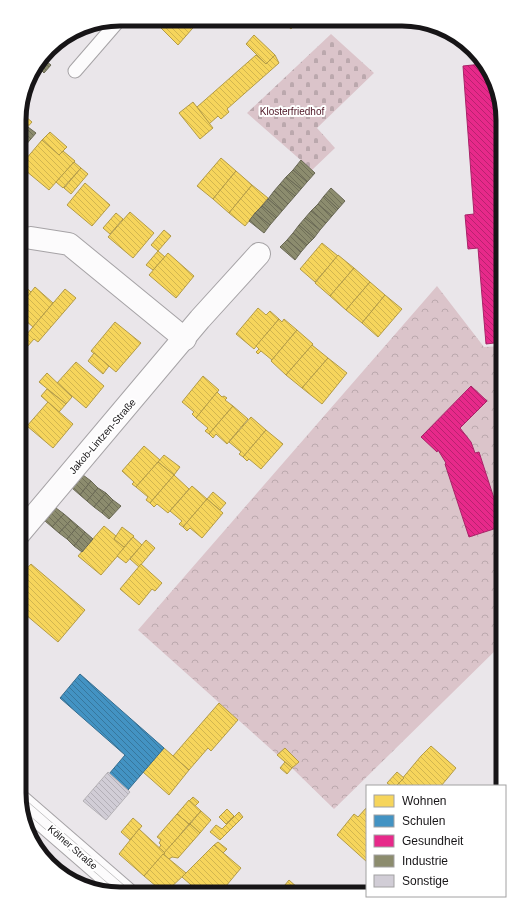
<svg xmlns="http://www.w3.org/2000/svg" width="522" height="913" font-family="Arial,sans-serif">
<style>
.cemetery{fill:url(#cemetery-stones)}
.park{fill:url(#park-crowns)}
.homes{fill:url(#homes-back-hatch);stroke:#b39b47}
.schools{fill:url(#schools-back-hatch);stroke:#366d8f}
.health{fill:url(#health-back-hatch);stroke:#a92368}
.industry{fill:url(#industry-back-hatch);stroke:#696854}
.building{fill:url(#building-back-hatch);stroke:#b5b2b6}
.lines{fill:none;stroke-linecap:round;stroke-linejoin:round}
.service-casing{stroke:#a6a3a6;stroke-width:15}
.minor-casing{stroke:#a6a3a6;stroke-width:24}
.secondary-casing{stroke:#a6a3a6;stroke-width:24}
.service{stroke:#fcfbfc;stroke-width:13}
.minor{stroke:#fcfbfc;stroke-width:22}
.secondary{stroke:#fcfbfc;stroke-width:22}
.tram{stroke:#c7c6c7;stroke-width:1}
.labels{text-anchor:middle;stroke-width:4;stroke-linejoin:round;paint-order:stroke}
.park-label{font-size:10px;fill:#4d1524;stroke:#fff}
.street-label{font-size:10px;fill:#171517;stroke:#fff}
.rim{fill:none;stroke:#171517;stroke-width:5}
</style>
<defs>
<pattern id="cemetery-stones" width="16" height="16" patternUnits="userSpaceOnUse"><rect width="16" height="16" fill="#dbc4ca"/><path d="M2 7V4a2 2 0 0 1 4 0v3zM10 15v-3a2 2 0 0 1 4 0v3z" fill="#bba8ad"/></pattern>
<pattern id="park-crowns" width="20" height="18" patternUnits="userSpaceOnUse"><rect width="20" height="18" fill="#dbc4ca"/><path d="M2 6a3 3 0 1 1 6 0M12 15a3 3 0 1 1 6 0" fill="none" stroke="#bba8ad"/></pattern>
<pattern id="homes-back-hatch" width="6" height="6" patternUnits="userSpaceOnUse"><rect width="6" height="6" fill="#f6d55c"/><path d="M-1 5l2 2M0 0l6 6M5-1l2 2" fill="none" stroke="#d2b64f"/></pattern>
<pattern id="schools-back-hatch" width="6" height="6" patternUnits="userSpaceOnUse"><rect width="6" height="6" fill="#4393c3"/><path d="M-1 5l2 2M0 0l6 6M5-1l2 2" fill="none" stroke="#37779d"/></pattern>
<pattern id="health-back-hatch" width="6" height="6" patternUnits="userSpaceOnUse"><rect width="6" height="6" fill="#e7298a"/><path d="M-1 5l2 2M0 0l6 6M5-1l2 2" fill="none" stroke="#ba2270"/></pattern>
<pattern id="industry-back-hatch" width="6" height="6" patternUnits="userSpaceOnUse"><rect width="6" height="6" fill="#8c8c6e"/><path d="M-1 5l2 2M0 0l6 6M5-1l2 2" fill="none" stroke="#717159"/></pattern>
<pattern id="building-back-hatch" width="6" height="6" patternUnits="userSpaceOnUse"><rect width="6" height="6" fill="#d1cdd6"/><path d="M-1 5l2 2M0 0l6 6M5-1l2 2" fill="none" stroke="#b3afb7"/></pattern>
</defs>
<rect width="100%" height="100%" fill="#eae6ea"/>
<path class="cemetery" d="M 331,34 L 374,73 L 317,128 L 335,148 L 312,170 L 247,113 Z"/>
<path class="park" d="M 437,286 L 484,347 L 503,346 L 503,643 L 334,809 L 292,768 L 138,630 Z"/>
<g class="homes">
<path d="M 161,19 L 197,19 L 199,21 L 178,45 L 158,25 L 155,26 Z"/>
<path d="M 197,19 L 212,20 L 205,27 Z"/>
<path d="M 281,20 L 298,20 L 291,29 Z"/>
<path d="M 254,35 L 275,55 L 266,64 L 246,44 Z"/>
<path d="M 57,42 L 60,45 L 47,62 L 42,58 Z"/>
<path d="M 256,55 L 266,64 L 275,55 L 279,63 L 227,109 L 229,112 L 221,119 L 218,116 L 209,124 L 197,107 Z"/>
<path d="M 193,102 L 213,128 L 200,139 L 179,113 Z"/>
<path d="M 20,112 L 32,122 L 24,131 L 20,128 Z"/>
<path d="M 50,132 L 67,147 L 59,155 L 42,140 Z"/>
<path d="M 42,140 L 59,155 L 63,151 L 75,161 L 49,190 L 20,166 Z"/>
<path d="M 221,158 L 236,171 L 213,199 L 197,186 Z"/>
<path d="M 74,162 L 81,168 L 63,188 L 56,182 Z"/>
<path d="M 81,168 L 88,174 L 71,194 L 64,188 Z"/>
<path d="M 236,171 L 252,185 L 229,213 L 213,199 Z"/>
<path d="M 85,183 L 110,205 L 92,226 L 67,205 Z"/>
<path d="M 252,185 L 268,198 L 245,226 L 229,213 Z"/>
<path d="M 130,212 L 154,233 L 133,258 L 108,237 Z"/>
<path d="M 116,213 L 123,219 L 110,234 L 103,228 Z"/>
<path d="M 164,230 L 171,236 L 158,251 L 151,245 Z"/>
<path d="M 322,243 L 338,256 L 315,282 L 300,269 Z"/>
<path d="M 158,251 L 165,257 L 153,270 L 146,265 Z"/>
<path d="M 168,253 L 194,276 L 176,298 L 149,275 Z"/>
<path d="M 338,255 L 354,268 L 330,296 L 315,283 Z"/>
<path d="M 354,268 L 370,282 L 346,310 L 330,296 Z"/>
<path d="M 20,282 L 31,292 L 20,306 Z"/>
<path d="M 370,282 L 385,295 L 362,323 L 346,310 Z"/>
<path d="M 35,287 L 53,303 L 33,327 L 20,316 L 20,306 Z"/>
<path d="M 65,289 L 76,298 L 38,342 L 34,339 L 27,347 L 21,341 Z"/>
<path d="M 385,295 L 402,309 L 378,337 L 362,323 Z"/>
<path d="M 258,308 L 266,315 L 270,311 L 279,319 L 254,349 L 236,334 Z"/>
<path d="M 279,319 L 282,322 L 284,319 L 297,330 L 272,360 L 261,351 L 258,354 L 256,352 L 259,349 L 256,346 Z"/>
<path d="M 115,322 L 141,343 L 116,372 L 91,351 Z"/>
<path d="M 297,330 L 313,344 L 286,375 L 271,361 Z"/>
<path d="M 312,345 L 328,358 L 302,388 L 286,375 Z"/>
<path d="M 94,353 L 109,366 L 103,374 L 88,361 Z"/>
<path d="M 328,358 L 347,373 L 322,404 L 302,388 Z"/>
<path d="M 76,362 L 104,386 L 86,408 L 57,383 Z"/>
<path d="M 47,373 L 72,397 L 66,404 L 39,382 Z"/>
<path d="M 203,376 L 219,390 L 196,418 L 192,414 L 194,412 L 182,402 Z"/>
<path d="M 47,389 L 66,404 L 59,412 L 41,396 Z"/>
<path d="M 217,392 L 222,397 L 224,396 L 227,398 L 225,400 L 233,406 L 209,434 L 205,431 L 208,428 L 196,418 Z"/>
<path d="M 48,402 L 73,424 L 53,448 L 27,426 Z"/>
<path d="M 233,406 L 248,419 L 227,444 L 216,434 L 213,438 L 209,434 Z"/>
<path d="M 251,417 L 266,430 L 243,457 L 239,454 L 241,452 L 229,442 Z"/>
<path d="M 266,430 L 283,444 L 261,469 L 249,459 L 247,461 L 243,457 Z"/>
<path d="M 144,446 L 160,460 L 136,487 L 132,484 L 134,482 L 122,471 Z"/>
<path d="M 164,455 L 180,467 L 174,475 L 158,462 Z"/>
<path d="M 158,462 L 174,475 L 150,503 L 146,500 L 148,497 L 136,487 Z"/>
<path d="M 174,475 L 189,489 L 168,513 L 157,504 L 154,507 L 150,503 Z"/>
<path d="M 192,486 L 207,499 L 183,527 L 179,524 L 182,521 L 170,511 Z"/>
<path d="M 213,492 L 226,503 L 220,510 L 207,499 Z"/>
<path d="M 207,499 L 223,513 L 202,538 L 190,528 L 187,531 L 183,527 Z"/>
<path d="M 104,526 L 116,536 L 114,539 L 124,547 L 127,545 L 101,575 L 78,556 Z"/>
<path d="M 122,527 L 134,536 L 124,547 L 114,539 Z"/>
<path d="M 133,537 L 142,545 L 126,563 L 117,556 Z"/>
<path d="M 146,540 L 155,548 L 139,567 L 130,559 Z"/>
<path d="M 31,564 L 85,610 L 58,642 L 19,609 L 19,577 Z"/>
<path d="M 141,564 L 162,583 L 155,591 L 152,589 L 139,605 L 120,589 Z"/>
<path d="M 219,703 L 238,720 L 211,751 L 208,748 L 189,770 L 173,756 Z"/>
<path d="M 431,746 L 456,768 L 441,786 L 396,786 L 421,756 Z"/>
<path d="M 164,748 L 189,770 L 169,795 L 143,772 Z"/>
<path d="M 285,748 L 299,762 L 292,768 L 277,755 Z"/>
<path d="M 285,762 L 292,768 L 287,774 L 280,768 Z"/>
<path d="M 397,772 L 404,778 L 396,786 L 391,786 L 387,783 Z"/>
<path d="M 193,797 L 199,802 L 195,806 L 189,801 Z"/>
<path d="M 189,800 L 201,811 L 189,824 L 177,814 Z"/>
<path d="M 367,807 L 367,862 L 337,835 L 354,814 L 358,817 Z"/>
<path d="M 227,809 L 234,816 L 226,824 L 219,817 Z"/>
<path d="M 201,811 L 211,820 L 200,833 L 190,824 Z"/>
<path d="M 239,812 L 243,817 L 220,840 L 210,832 L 216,825 L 222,829 Z"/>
<path d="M 177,814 L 189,824 L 165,853 L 159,848 L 161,845 L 159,843 L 161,840 L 157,837 Z"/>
<path d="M 133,818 L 142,826 L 130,840 L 121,832 Z"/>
<path d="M 190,824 L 200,833 L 178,858 L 172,857 L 169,859 L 163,854 Z"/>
<path d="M 139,829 L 165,853 L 144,876 L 119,854 Z"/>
<path d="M 218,842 L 227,849 L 223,853 L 214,845 Z"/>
<path d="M 214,845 L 241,868 L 221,892 L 199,892 L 182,877 Z"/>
<path d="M 163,854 L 186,873 L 166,892 L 163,892 L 144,876 Z"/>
<path d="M 289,880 L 299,889 L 300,890 L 280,891 Z"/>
</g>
<path class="schools" d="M 80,674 L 164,748 L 128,790 L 109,774 L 125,755 L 60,698 Z"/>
<g class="health">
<path d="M 482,64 L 498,87 L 500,101 L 497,101 L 498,118 L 503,118 L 503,342 L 486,344 L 478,248 L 468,249 L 465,215 L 474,214 L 463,66 Z"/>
<path d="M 471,386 L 487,401 L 460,428 L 471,442 L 475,453 L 479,452 L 503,526 L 469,537 L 445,464 L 446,463 L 438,450 L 437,452 L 421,437 Z"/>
</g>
<g class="industry">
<path d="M 42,58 L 51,65 L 44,73 L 37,66 Z"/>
<path d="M 28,127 L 36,133 L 24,147 L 20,144 L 20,137 Z"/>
<path d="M 301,160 L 315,173 L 307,182 L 293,170 Z"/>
<path d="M 293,170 L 307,182 L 301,189 L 286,177 Z"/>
<path d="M 286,177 L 301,189 L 295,196 L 280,184 Z"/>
<path d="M 280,184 L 295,196 L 288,204 L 274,191 Z"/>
<path d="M 331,188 L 345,201 L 338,209 L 324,196 Z"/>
<path d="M 274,191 L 288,204 L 282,211 L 268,199 Z"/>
<path d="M 324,196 L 338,209 L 332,216 L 318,204 Z"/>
<path d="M 268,199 L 282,211 L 276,218 L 262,206 Z"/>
<path d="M 318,204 L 332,216 L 326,223 L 311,211 Z"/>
<path d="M 262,206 L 276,218 L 270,225 L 255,213 Z"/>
<path d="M 311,211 L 326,223 L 320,230 L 305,218 Z"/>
<path d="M 255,213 L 270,225 L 264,233 L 249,221 Z"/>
<path d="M 305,218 L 320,230 L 314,238 L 299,225 Z"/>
<path d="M 299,225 L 314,238 L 307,245 L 293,233 Z"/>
<path d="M 293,233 L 307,245 L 301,252 L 287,240 Z"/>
<path d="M 287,240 L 301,252 L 295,260 L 280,247 Z"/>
<path d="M 83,475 L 91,481 L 80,495 L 72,488 Z"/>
<path d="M 91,481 L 98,488 L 87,501 L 80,495 Z"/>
<path d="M 98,488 L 106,493 L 94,507 L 87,501 Z"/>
<path d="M 106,493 L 113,500 L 102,513 L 94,507 Z"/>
<path d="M 113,500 L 121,506 L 109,519 L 102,513 Z"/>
<path d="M 56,508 L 64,514 L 52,527 L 45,521 Z"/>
<path d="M 64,514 L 71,520 L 59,533 L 52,527 Z"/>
<path d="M 71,520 L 78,526 L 67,539 L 59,533 Z"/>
<path d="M 78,526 L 85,532 L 74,546 L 67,539 Z"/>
<path d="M 85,532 L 93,539 L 82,552 L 74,546 Z"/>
</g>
<path class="building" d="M 108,772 L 130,792 L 106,820 L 83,801 Z"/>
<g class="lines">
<defs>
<path id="service" d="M 75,71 L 120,19"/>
<g id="minor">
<path d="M 31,238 L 69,244 L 185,339"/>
<path d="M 19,534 L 200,319 L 259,254"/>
</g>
<path id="secondary" d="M 20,801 L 126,893"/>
</defs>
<use href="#service" class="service-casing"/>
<use href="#minor" class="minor-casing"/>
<use href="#secondary" class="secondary-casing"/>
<use href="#service" class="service"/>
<use href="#minor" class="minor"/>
<use href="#secondary" class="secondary"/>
<g class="tram">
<path d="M 19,794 L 133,893"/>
<path d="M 22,809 L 119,893"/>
</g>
</g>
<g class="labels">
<g class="park-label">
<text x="292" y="115">Klosterfriedhof</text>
</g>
<g class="street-label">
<text transform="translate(102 436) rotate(-49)" y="4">Jakob-Lintzen-Straße</text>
<text transform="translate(73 847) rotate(41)" y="4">Kölner Straße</text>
</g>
</g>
<path d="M0 0H522V913H0ZM120 26H402A94 94 0 0 1 496 120V793A94 94 0 0 1 402 887H120A94 94 0 0 1 26 793V120A94 94 0 0 1 120 26Z" fill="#fff" fill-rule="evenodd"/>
<path class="rim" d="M120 26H402A94 94 0 0 1 496 120V793A94 94 0 0 1 402 887H120A94 94 0 0 1 26 793V120A94 94 0 0 1 120 26Z"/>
<rect x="366" y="785" width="140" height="112" fill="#ffffff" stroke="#a2a1a2"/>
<rect x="374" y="795" width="20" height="12" fill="#f6d55c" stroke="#a2a1a2"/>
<text x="402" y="805" font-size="12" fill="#171517">Wohnen</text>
<rect x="374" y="815" width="20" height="12" fill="#4393c3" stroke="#a2a1a2"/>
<text x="402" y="825" font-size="12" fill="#171517">Schulen</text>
<rect x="374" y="835" width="20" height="12" fill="#e7298a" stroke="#a2a1a2"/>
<text x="402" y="845" font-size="12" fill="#171517">Gesundheit</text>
<rect x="374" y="855" width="20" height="12" fill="#8c8c6e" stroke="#a2a1a2"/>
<text x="402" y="865" font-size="12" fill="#171517">Industrie</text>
<rect x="374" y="875" width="20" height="12" fill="#d1cdd6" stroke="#a2a1a2"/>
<text x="402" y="885" font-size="12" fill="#171517">Sonstige</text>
</svg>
